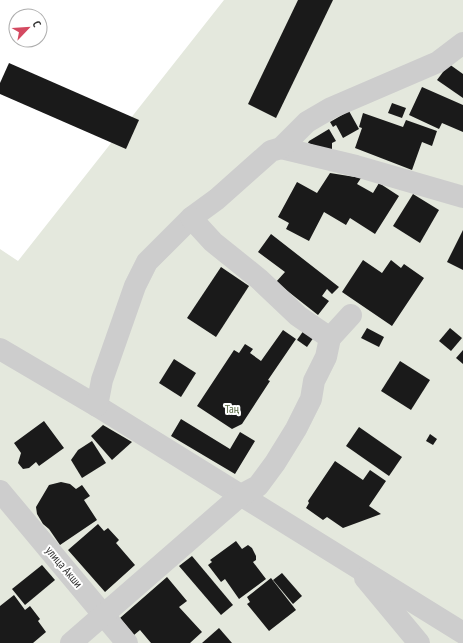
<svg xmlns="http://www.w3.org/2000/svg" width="463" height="643" font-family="'PT Sans Narrow',sans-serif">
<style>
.green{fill:#e4e8dd}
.building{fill:#1a1a1a}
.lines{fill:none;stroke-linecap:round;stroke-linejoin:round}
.minor{stroke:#cdcdcd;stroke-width:22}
.labels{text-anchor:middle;stroke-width:4;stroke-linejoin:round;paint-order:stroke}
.park-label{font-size:12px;fill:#5a6b44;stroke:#fff}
.street-label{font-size:12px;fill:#333;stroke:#fff}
</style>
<rect width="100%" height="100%" fill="#fff"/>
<path class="green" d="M 224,0 L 463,0 L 463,643 L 0,643 L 0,249 L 18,261 Z"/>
<g class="building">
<path d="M 298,0 L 333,0 L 276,118 L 248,104 Z"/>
<path d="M 9,63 L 139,120 L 126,149 L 0,94 L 0,83 Z"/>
<path d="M 449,64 L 463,74 L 463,98 L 437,80 Z"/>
<path d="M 422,87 L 463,105 L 463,132 L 442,123 L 439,129 L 409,115 Z"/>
<path d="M 392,103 L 406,108 L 402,118 L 388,113 Z"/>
<path d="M 349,111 L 359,129 L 343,138 L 336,125 L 333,127 L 330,122 Z"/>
<path d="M 363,113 L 403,127 L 406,120 L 437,131 L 432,146 L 422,142 L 412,170 L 355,148 L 362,128 L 359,127 Z"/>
<path d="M 329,129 L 336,141 L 332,143 L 332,152 L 308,143 L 309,141 Z"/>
<path d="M 330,173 L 361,178 L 357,184 L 373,193 L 379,183 L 399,196 L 375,234 L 350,218 L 346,225 L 324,212 L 309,241 L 286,229 L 289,223 L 278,217 L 297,182 L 317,193 Z"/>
<path d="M 413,194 L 439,210 L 420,243 L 393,226 Z"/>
<path d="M 463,230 L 463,270 L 447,262 Z"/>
<path d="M 271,234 L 339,287 L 332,294 L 327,289 L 322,296 L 329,301 L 318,315 L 276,282 L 285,272 L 258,252 Z"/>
<path d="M 363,260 L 382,273 L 391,260 L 401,268 L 404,264 L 424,278 L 392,326 L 342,292 Z"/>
<path d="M 221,267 L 249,286 L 216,337 L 187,318 Z"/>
<path d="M 367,328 L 384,337 L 379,347 L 361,338 Z"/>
<path d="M 450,328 L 462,338 L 451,351 L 439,341 Z"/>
<path d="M 283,330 L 296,339 L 268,380 L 270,381 L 242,424 L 232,429 L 197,406 L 234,350 L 239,353 L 245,344 L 253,349 L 250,353 L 261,361 Z"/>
<path d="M 304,330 L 314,337 L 307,347 L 297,340 Z"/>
<path d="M 463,350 L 463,364 L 456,358 Z"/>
<path d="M 174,359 L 196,373 L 181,397 L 159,383 Z"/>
<path d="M 400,361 L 430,380 L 411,410 L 381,391 Z"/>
<path d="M 181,419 L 230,449 L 240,432 L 255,441 L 235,474 L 171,436 Z"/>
<path d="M 44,421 L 64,448 L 39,466 L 36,462 L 29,468 L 23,469 L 18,463 L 21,453 L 14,443 Z"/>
<path d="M 103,425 L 132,442 L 112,460 L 91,436 Z"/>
<path d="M 359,427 L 402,457 L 389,476 L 346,446 Z"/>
<path d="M 430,434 L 437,439 L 433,445 L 426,441 Z"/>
<path d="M 92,441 L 106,463 L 82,478 L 71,460 L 78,450 Z"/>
<path d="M 335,461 L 363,480 L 370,470 L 386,481 L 369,506 L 381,514 L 343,528 L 327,517 L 323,520 L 306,508 L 309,503 L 308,501 Z"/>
<path d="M 61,482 L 70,484 L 76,489 L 82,485 L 90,496 L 84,500 L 97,520 L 60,545 L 49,529 L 43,524 L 37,514 L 36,507 L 49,485 Z"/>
<path d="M 98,524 L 104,531 L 108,528 L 119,540 L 116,543 L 135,565 L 105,592 L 68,550 Z"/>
<path d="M 236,541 L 242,549 L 248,545 L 252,548 L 256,556 L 256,560 L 253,562 L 266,579 L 239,599 L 225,579 L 221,582 L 208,565 L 212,562 L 210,560 Z"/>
<path d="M 192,556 L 233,605 L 221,615 L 179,566 Z"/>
<path d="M 42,565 L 55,580 L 25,605 L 12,589 Z"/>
<path d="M 282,573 L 302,596 L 293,604 L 273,580 Z"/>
<path d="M 167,577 L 187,601 L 179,607 L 202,632 L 190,643 L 151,643 L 140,630 L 134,635 L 120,618 Z"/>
<path d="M 271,578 L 296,610 L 269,631 L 247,604 L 250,602 L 247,597 Z"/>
<path d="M 14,595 L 25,610 L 30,606 L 40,619 L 38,621 L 46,632 L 33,643 L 0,643 L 0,606 Z"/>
<path d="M 219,628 L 232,643 L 202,643 Z"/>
</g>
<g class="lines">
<g class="minor">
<path d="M 281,148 L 356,166 L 463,197"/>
<path d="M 330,338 L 351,315"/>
<path d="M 0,349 L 97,406 L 463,633"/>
<path d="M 97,406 L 102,380 L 135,286 L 147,262 L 191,218 L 217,199 L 271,151 L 281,148 L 307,122 L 331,108 L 438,62 L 463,43"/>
<path d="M 0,491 L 127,643"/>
<path d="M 365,578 L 419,643"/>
<path d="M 71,643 L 241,495 L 258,486 L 275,463 L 296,429 L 311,399 L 314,381 L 326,357 L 330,338 L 298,316 L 259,279 L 213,242 L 191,218"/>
</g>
</g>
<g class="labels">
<g class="park-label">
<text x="232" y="413">Таң</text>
</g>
<g class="street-label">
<text transform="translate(64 567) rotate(50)" y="4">улица Акши</text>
</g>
</g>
<g transform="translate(28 28) rotate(65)"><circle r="19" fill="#ffffff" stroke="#adadad"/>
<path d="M0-3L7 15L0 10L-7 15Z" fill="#d44a61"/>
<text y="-6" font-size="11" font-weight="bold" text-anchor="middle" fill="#333333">С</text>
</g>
</svg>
